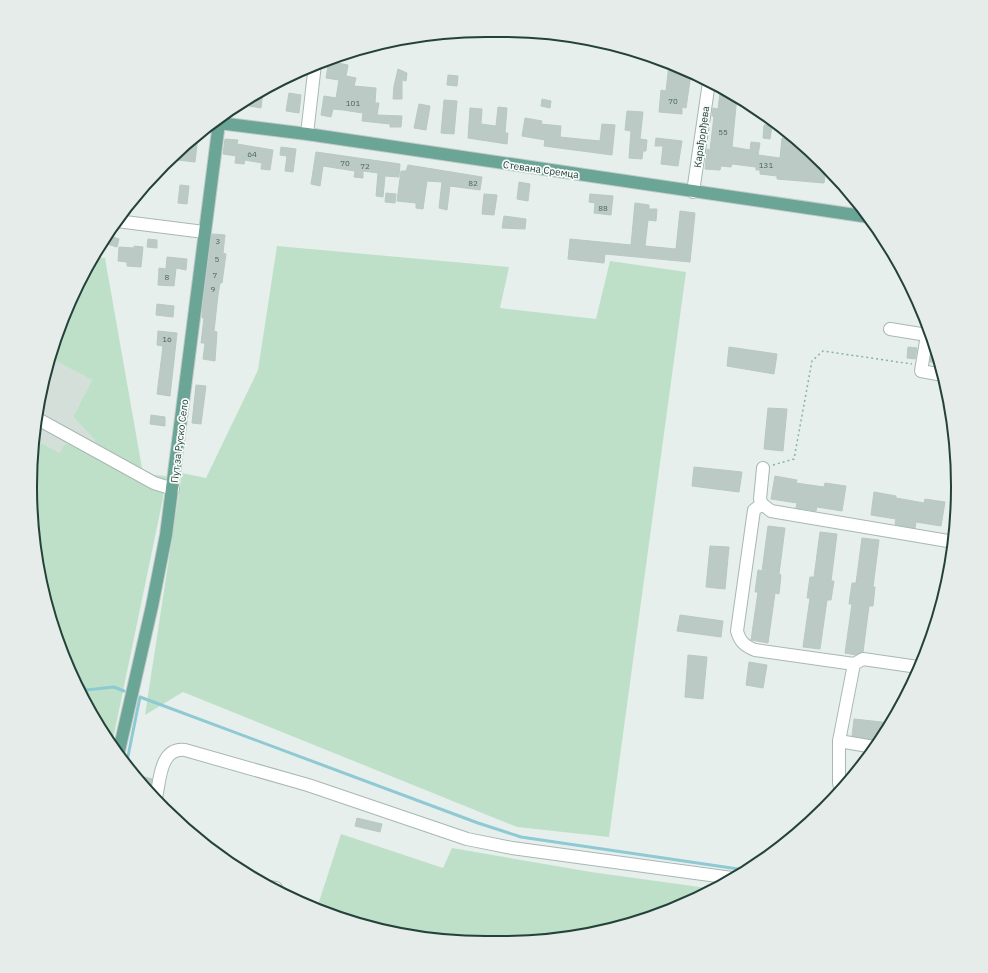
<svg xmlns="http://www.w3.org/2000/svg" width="988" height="973" font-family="'IBM Plex Sans',sans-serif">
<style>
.built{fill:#d4dfda}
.green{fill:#bfe0c8}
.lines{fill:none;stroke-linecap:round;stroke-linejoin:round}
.stream{stroke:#8ec9d4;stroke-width:3}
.building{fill:#bbcac4;stroke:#b8c9c2}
.minor-casing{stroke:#a8b8b2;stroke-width:14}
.major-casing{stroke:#c2cac8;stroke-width:14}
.path{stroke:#86b3a5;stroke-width:1.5;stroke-dasharray:2 3;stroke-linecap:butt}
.minor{stroke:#fff;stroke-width:12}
.major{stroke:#6aa596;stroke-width:12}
.labels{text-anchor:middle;stroke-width:3.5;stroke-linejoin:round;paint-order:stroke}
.number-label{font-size:8px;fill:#4a645c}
.street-label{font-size:10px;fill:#24423a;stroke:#f7fbf9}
.rim{fill:none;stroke:#24423a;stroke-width:2}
</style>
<rect width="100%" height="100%" fill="#e6efeb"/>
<path class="built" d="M 50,358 L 92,380 L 73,417 L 95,440 L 93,450 L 60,453 L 34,439 L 34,427 Z"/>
<g class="green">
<path d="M 277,246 L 509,267 L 500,308 L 596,319 L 610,261 L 686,272 L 609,837 L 517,827 L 183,692 L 145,715 L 182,473 L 206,478 L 258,370 Z"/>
<path d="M 95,257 L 105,258 L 143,474 L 166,476 L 162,503 L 112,744 L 77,688 L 45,604 L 31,516 L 34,439 L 60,453 L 65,444 L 93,450 L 95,440 L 73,417 L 92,380 L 50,358 L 54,340 Z"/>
<path d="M 341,834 L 443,868 L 452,848 L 591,872 L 714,889 L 703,896 L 619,928 L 531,942 L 427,939 L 340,919 L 317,908 Z"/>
</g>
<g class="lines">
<g class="stream">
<path d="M 69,668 L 72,669 L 86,690 L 114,687 L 124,691"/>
<path d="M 126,766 L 140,697 L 478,823 L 521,837 L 745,870"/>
</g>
</g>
<g class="building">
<path d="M 340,56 L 338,63 L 348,65 L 346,76 L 356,78 L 354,86 L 376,88 L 375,103 L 379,103 L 377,115 L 402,116 L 401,127 L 390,127 L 390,124 L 362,121 L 363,113 L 343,110 L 333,109 L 331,117 L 321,115 L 324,96 L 336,98 L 339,80 L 326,78 L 329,60 Z"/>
<path d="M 669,64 L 691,74 L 686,108 L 682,107 L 682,114 L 659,112 L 661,90 L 666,91 Z"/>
<path d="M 398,69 L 407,73 L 406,81 L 402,80 L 402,99 L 393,99 L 394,86 Z"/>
<path d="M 448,75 L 458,76 L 457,86 L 447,85 Z"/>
<path d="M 263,91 L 261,108 L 249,106 L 250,98 Z"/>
<path d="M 289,93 L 301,95 L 299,113 L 286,111 Z"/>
<path d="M 720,93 L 737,96 L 732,147 L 750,150 L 751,142 L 760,143 L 758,155 L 780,158 L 782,138 L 797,139 L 826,168 L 824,183 L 777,179 L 777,176 L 760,174 L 760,170 L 756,170 L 756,167 L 732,164 L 731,167 L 721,166 L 720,170 L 705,169 L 707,149 L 710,150 L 714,116 L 712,116 L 713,108 L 718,109 Z"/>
<path d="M 542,99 L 551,101 L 550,108 L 541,106 Z"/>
<path d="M 444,100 L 457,101 L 454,134 L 441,133 Z"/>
<path d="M 419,104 L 430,106 L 426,130 L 414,128 Z"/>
<path d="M 498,107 L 507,108 L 505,133 L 508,133 L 507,144 L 468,138 L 470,108 L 482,109 L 481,124 L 496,126 Z"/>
<path d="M 627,111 L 643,112 L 640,139 L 647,140 L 646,151 L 643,151 L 642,159 L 629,158 L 631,131 L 625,130 Z"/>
<path d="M 525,118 L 542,121 L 541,124 L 561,126 L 560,137 L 600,141 L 602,124 L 615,125 L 612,155 L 544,146 L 545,140 L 522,136 Z"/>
<path d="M 764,125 L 772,125 L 770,139 L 763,138 Z"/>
<path d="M 198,136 L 195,162 L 169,159 L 189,143 Z"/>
<path d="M 656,138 L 682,141 L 678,166 L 661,164 L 663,146 L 655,146 Z"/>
<path d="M 225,139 L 238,140 L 237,144 L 273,150 L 270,170 L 261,169 L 262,163 L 245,160 L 244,164 L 235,163 L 236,156 L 223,154 Z"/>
<path d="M 281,147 L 296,149 L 293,172 L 285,171 L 287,156 L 280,155 Z"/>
<path d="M 316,152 L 400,164 L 399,177 L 385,176 L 383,197 L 376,196 L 378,173 L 363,171 L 363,178 L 354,177 L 355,171 L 323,166 L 320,186 L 311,184 Z"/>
<path d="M 408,165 L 482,177 L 480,190 L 450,186 L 447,210 L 439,208 L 442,182 L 427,181 L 423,209 L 416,208 L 416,203 L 397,201 L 401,171 L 406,171 Z"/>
<path d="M 519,182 L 530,184 L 528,201 L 517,199 Z"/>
<path d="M 180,185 L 189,186 L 187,204 L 178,203 Z"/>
<path d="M 386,193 L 396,194 L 395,203 L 385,202 Z"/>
<path d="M 484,194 L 497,195 L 494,215 L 482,214 Z"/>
<path d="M 590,194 L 613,196 L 611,215 L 594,213 L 595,203 L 589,202 Z"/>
<path d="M 635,203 L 649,205 L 649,209 L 657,209 L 656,221 L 648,220 L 645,246 L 676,249 L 680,211 L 695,213 L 690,262 L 605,254 L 604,263 L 568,259 L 570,239 L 631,245 Z"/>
<path d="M 504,216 L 526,219 L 525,229 L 502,228 Z"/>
<path d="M 212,234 L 225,235 L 223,253 L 226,254 L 222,283 L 220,283 L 218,295 L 214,331 L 217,332 L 215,361 L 203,359 L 205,343 L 201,343 L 204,318 L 202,318 L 202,310 Z"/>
<path d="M 110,236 L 119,239 L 117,247 L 107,244 Z"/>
<path d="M 148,239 L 157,240 L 157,248 L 147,247 Z"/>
<path d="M 134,246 L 143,247 L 141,267 L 127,266 L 127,262 L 118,261 L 119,247 L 134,248 Z"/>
<path d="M 167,257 L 187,259 L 186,270 L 176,268 L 174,286 L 158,285 L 159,268 L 166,269 Z"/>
<path d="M 157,304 L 174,306 L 173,317 L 156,315 Z"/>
<path d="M 158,331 L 177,333 L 170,396 L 157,394 L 163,346 L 157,345 Z"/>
<path d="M 729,347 L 777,354 L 774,374 L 727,366 Z"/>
<path d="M 908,347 L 917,348 L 915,359 L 907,358 Z"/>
<path d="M 932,350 L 936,350 L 941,363 L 930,362 Z"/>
<path d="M 196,385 L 206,386 L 201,424 L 192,423 Z"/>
<path d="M 768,408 L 787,409 L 783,451 L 764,449 Z"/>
<path d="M 151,415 L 165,417 L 165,426 L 150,424 Z"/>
<path d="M 694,467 L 742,472 L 739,492 L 692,486 Z"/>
<path d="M 775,476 L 797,480 L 796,483 L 824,487 L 825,483 L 846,486 L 842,511 L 817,507 L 816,511 L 796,508 L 797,503 L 771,499 Z"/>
<path d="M 874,492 L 896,496 L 896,498 L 924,503 L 925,499 L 945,502 L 941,526 L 916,522 L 915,528 L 897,525 L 895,524 L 896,519 L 871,515 Z"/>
<path d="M 768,526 L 785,528 L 779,574 L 781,575 L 779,594 L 775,593 L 768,643 L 751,640 L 758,592 L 755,592 L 758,570 L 762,571 Z"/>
<path d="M 820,532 L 837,534 L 831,581 L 834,581 L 831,600 L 827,600 L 820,649 L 803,647 L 810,598 L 807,598 L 810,577 L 814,577 Z"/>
<path d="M 862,538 L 879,540 L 873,587 L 875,587 L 873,606 L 869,606 L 863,652 L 856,655 L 845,653 L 852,604 L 849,604 L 852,583 L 856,583 Z"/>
<path d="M 710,546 L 729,547 L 725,589 L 706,587 Z"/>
<path d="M 680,615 L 723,621 L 721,637 L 677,631 Z"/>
<path d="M 688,655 L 707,657 L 703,699 L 685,697 Z"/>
<path d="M 749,662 L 767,665 L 763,688 L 746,685 Z"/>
<path d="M 854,719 L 891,723 L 878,741 L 852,736 Z"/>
<path d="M 133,774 L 152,779 L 150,791 Z"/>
<path d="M 357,818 L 382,824 L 380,832 L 355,826 Z"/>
</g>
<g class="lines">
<defs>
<g id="minor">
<path d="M 307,134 L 315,64"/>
<path d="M 693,192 L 709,82"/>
<path d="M 117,221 L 204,232"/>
<path d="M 890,329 L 927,335"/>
<path d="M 928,329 L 921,371 L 943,375"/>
<path d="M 36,418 L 154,483 L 173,489"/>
<path d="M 763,468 L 760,499 L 762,504 L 771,511 L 954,542"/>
<path d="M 762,504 L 754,510 L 737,631 C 740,642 745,646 755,650 L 854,664"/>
<path d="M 839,741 L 874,747"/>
<path d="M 841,791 L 839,783 L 839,741 L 854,664 L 863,659 L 918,667"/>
<path d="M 156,798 C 160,780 160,747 185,750 L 308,785 L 467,839 L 512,848 L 732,878"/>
<path d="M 269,887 L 276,888"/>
</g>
<path id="major" d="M 118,755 L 152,606 L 166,535 L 219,123 L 307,134 L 869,217"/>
</defs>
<use href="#minor" class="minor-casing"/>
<use href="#major" class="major-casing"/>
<path class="path" d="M 773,465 L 794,459 L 812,361 L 823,351 L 912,364"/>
<use href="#minor" class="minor"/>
<use href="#major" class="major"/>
</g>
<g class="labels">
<g class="number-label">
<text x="673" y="104">70</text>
<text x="353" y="106">101</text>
<text x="723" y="135">55</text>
<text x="252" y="157">64</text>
<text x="345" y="166">70</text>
<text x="766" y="168">131</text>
<text x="365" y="169">72</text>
<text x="473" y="186">82</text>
<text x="603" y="211">88</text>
<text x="218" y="244">3</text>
<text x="217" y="262">5</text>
<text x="215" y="278">7</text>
<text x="167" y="280">8</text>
<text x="213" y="292">9</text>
<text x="167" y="342">16</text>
</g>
<g class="street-label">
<text transform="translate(701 137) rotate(-82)" y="4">Карађорђева</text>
<text transform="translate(541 169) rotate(8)" y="4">Стевана Сремца</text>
<text transform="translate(179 441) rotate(-83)" y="4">Пут за Руско Село</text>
</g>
</g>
<path d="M0 0H988V973H0ZM486 37H502A449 449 0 0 1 951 486V487A449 449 0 0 1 502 936H486A449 449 0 0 1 37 487V486A449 449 0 0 1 486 37Z" fill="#e6ecea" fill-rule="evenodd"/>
<path class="rim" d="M486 37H502A449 449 0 0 1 951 486V487A449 449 0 0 1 502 936H486A449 449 0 0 1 37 487V486A449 449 0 0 1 486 37Z"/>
</svg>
